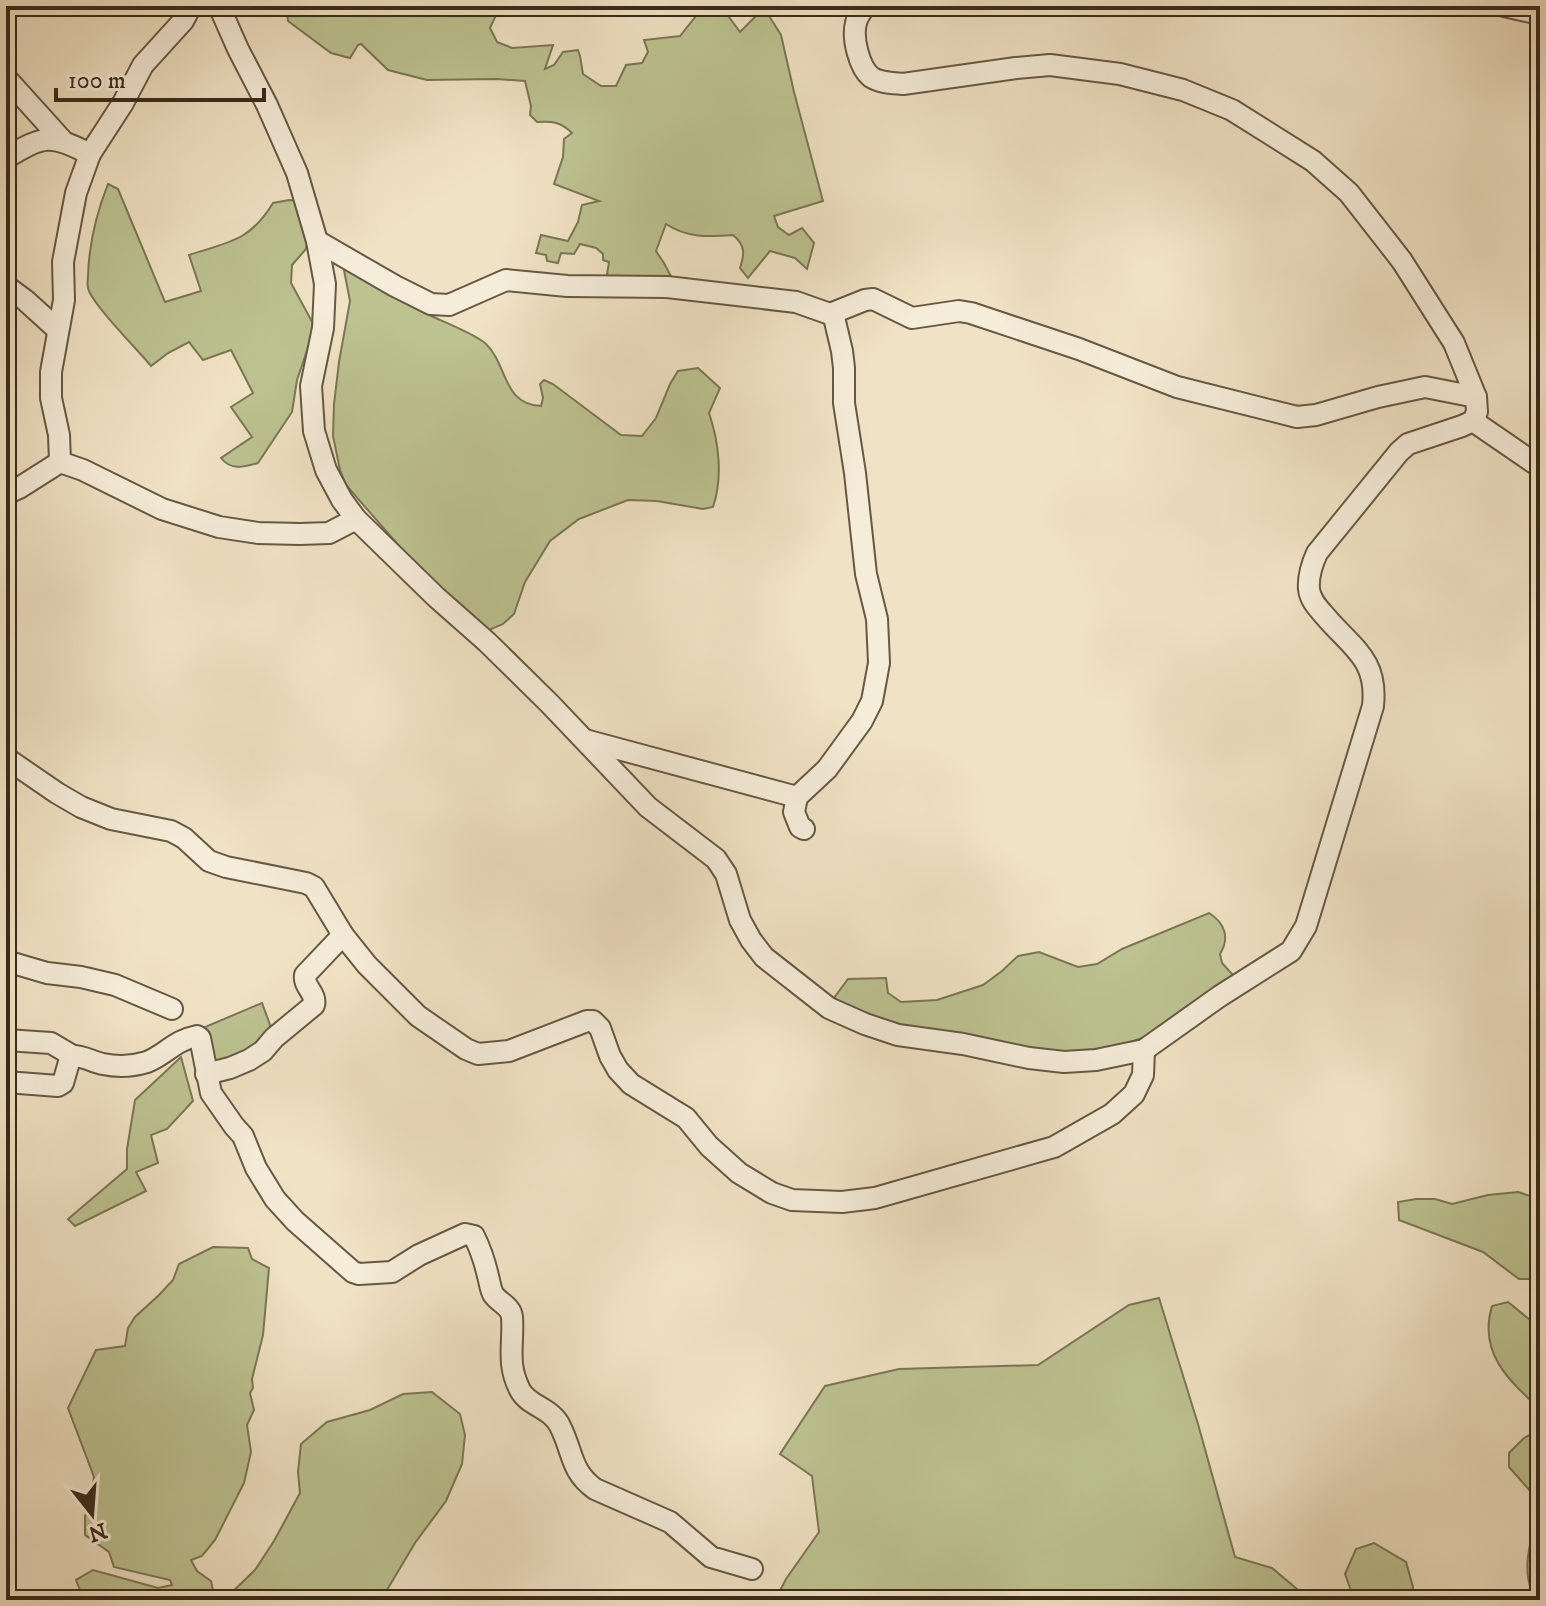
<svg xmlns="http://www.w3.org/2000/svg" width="1546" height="1606" font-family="'IM FELL DW Pica',serif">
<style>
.green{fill:#bdc291;stroke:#7b7656;stroke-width:2}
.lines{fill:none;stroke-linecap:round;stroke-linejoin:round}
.minor-casing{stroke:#675844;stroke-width:24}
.minor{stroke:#f5ecd9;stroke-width:20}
</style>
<rect width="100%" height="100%" fill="#f0e2c4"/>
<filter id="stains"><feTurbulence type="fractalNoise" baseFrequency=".0025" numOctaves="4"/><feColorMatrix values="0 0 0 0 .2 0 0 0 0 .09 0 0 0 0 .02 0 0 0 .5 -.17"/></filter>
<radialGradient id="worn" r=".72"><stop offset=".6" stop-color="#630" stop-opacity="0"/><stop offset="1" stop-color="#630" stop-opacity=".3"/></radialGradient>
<g class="green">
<path d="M 286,6 L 510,6 L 511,10 L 496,15 L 490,28 L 497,42 L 512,48 L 553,45 L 545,69 L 554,65 L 563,52 L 578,50 L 580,56 L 583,74 L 601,86 L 616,86 L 626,65 L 642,63 L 648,52 L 644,40 L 680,36 L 704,6 L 721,6 L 740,32 L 764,8 L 781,35 L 794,92 L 823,201 L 774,216 L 778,227 L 789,235 L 802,228 L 814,243 L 807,269 L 795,258 L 770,251 L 748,278 L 740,268 C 745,253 745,245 733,235 C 708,237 687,238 666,224 L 656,251 L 664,263 L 673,280 L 606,281 L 609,262 L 603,260 L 603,254 L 596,248 L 580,244 L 574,254 L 561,253 L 558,263 L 547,261 L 546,255 L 536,253 L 541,235 L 568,241 L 578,222 L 582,205 L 599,201 L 554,184 L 563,157 L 564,139 L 572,133 C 561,122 553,121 537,122 L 530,115 L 531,106 L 525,81 L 496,79 L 427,80 L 388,70 L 361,44 L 358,45 L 350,58 L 331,53 L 288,21 Z"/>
<path d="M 108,184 L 118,189 L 165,302 L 201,291 L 189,255 C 229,242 250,241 273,203 L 289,200 L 299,201 L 309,233 L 306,249 L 292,265 L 291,283 L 315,327 L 297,380 L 292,412 L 258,463 C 244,467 231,471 221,458 L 252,437 L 231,407 L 253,393 L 231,350 L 203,360 L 189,342 L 168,353 L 151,366 C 139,351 91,303 88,288 C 87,284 88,280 88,276 C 89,244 96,214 108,184 Z"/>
<path d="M 349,268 C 372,282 395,297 419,310 C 435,319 475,333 486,344 C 508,365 502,404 541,406 L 543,398 L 540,384 L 544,380 L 553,384 L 621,435 L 642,436 L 656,418 L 670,384 L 678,371 L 698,368 L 720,388 L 709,413 C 719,442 723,478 713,507 L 703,509 L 657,501 L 628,500 L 579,519 L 550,541 L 525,582 L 514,614 L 503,624 L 489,630 L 467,617 L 428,579 L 346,485 L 340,470 L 333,436 L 334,404 L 339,362 L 350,301 L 344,270 Z"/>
<path d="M 1209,913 C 1225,923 1230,938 1220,954 L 1222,963 L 1233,975 L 1232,983 L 1145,1037 L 1116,1047 L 1084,1055 L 1048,1052 L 1007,1043 L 912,1032 L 831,1002 L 848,979 L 886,978 L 888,993 L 901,1002 L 937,1000 L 983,985 L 1002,971 L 1018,956 L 1039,952 L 1078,967 L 1097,964 L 1122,949 Z"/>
<path d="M 262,1003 L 273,1033 L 262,1048 L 209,1072 L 198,1030 Z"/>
<path d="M 181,1057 L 193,1101 L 167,1129 L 151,1135 L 158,1163 L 136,1172 L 146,1191 L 75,1226 L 68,1219 L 127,1169 L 127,1149 L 135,1100 Z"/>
<path d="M 1518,1192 L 1533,1197 L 1540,1201 L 1540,1279 L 1519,1279 L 1483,1252 L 1399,1220 L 1398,1202 L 1416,1199 L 1435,1199 L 1452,1204 L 1488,1195 Z"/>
<path d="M 213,1247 L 248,1248 L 252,1259 L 269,1268 L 263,1335 L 252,1379 L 253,1388 L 250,1393 L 254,1410 L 247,1425 L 251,1452 L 244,1483 L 215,1540 L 202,1556 L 191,1560 L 197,1571 L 211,1581 L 215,1600 L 84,1600 L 76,1580 L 93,1570 L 158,1588 L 172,1585 L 170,1580 L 114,1567 L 109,1552 L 85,1535 L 85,1516 L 90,1505 L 94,1477 L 68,1408 L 96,1350 L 125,1346 L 128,1328 L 135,1317 L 159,1295 L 173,1280 L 179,1264 Z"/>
<path d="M 1159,1298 L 1198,1424 L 1235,1557 L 1272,1568 L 1298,1590 L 1304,1600 L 775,1600 L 786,1579 L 819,1532 L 812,1476 L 780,1454 L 825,1386 L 899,1369 L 1038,1365 L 1129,1305 Z"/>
<path d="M 1508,1302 L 1540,1328 L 1540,1409 C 1508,1380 1478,1352 1492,1306 Z"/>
<path d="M 432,1392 L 460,1414 L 465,1435 L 462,1464 L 446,1501 L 415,1543 L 381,1600 L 224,1600 L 255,1570 L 274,1541 L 300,1493 L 298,1472 L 301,1444 L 327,1422 L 370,1410 L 403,1394 Z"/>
<path d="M 1537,1431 L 1540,1431 L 1540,1502 L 1509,1467 L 1509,1453 L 1524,1438 Z"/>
<path d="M 1540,1527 L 1540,1600 L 1535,1600 C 1523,1575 1527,1554 1534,1528 Z"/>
<path d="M 1374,1543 L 1406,1562 L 1413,1587 L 1411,1600 L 1356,1600 L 1353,1596 L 1345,1574 L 1356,1549 Z"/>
</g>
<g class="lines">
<defs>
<g id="minor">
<path d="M 219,6 L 238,49 L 267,105 L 297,173 L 317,241 L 325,284 L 323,328 L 311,386 L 314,431 L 326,470 L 342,500 L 356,519 L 436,597 L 487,642 L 549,703 L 648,807 L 716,859 L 726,874 L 740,920 L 751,940 L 764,957 L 829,1008 L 865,1024 L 898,1035 L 963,1044 L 1029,1058 L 1064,1062 L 1096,1060 L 1144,1050 L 1220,996 L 1291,951 L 1306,926 L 1373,706 C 1378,659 1352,648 1325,616 C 1318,608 1310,600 1309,589 C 1308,577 1312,564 1317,553 L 1399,452 L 1408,444 L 1462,426 L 1473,421 L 1477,412 L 1476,397 L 1454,343 L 1402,261 L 1349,193 L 1313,161 L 1232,110 L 1183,90 L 1120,74 L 1050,65 L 1016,68 L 903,84 C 893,83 880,83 871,77 C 859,67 852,38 856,23 C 857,17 862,11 865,6"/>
<path d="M 1504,6 L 1540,14"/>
<path d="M 6,78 L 62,140"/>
<path d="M 6,158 C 44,135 50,134 90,154"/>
<path d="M 317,241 L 395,286 L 431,304 L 449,305 L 506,280 L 567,286 L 667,287 L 796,302 L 830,314 L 865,300 L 873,299 L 912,318 L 959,311 L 971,313 L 1079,349 L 1177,387 L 1297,417 L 1316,415 L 1378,397 L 1425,387 L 1476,397"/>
<path d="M 6,286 L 25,300 L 58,330"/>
<path d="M 1473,421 L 1540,467"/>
<path d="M 60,462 L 59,435 L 51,398 L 51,372 L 64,300 L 63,262 L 76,193 L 90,154 L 123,103 L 143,65 L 183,21 L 191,6"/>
<path d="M 6,494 L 19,488 L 60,462 L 83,470 L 162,509 L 219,527 L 258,533 L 300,534 L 329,533 L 356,519"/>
<path d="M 585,740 L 797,797"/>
<path d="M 6,758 L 57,793 L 81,807 L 111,819 L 171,831 L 184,838 L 209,861 L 226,867 L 306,883 L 314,887 L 343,935 L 367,965 L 418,1016 L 466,1049 L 478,1054 L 509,1051 L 587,1021 L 593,1021 L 600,1028 L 610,1056 L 618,1070 L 631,1084 L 686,1118 L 709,1146 L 739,1173 L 772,1193 L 792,1200 L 842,1202 L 875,1198 L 1054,1147 L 1112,1114 L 1134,1094 L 1143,1075 L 1144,1050"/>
<path d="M 804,829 L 800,827 L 794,812 L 797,797 L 827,769 L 862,721 L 872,701 L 879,663 L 877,619 L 866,574 L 855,473 L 844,403 L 844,368 L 842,351 L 833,313"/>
<path d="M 6,961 L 47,973 L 81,977 L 115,985 L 172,1009"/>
<path d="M 6,1040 L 51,1043 L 73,1056"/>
<path d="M 206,1074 L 230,1068 L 249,1060 L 263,1051 L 274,1038 L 314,1005 C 317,993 303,987 305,975 L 343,935"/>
<path d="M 6,1082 L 58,1086 L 63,1083 L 69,1062 L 73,1056 C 84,1056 93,1062 103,1064 C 117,1067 134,1066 147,1062 C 165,1055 175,1040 197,1036 L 200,1038 L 211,1093 L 234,1126 L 243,1136 L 256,1168 L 275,1199 L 295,1221 L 353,1272 L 359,1274 L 392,1272 L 419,1255 L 465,1234 L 474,1236 C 480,1248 485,1263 488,1276 C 490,1283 490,1288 493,1294 C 499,1303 511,1306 512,1317 C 514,1344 506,1363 520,1390 C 528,1406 552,1408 560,1426 C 573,1451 570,1471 595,1489 L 670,1522 L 711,1557 L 752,1569"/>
</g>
</defs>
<use href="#minor" class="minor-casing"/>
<use href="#minor" class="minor"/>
</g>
<rect width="1546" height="1606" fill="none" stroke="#f0e2c4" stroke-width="32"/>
<rect x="8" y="8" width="1530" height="1590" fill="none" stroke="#392a1a" stroke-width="4"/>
<rect x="16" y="16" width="1514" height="1574" fill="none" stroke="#392a1a" stroke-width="2"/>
<g transform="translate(92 1514) rotate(163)" stroke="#f5ecd9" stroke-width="6" paint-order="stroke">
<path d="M0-6L14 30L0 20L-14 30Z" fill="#392a1a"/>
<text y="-12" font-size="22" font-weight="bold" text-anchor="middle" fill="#392a1a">N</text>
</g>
<path d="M56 88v12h208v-12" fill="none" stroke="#392a1a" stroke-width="4"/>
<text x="68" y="88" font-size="24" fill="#392a1a" stroke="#f5ecd9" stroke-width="6" paint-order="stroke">100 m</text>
<rect width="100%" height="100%" filter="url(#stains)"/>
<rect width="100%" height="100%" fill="url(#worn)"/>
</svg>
